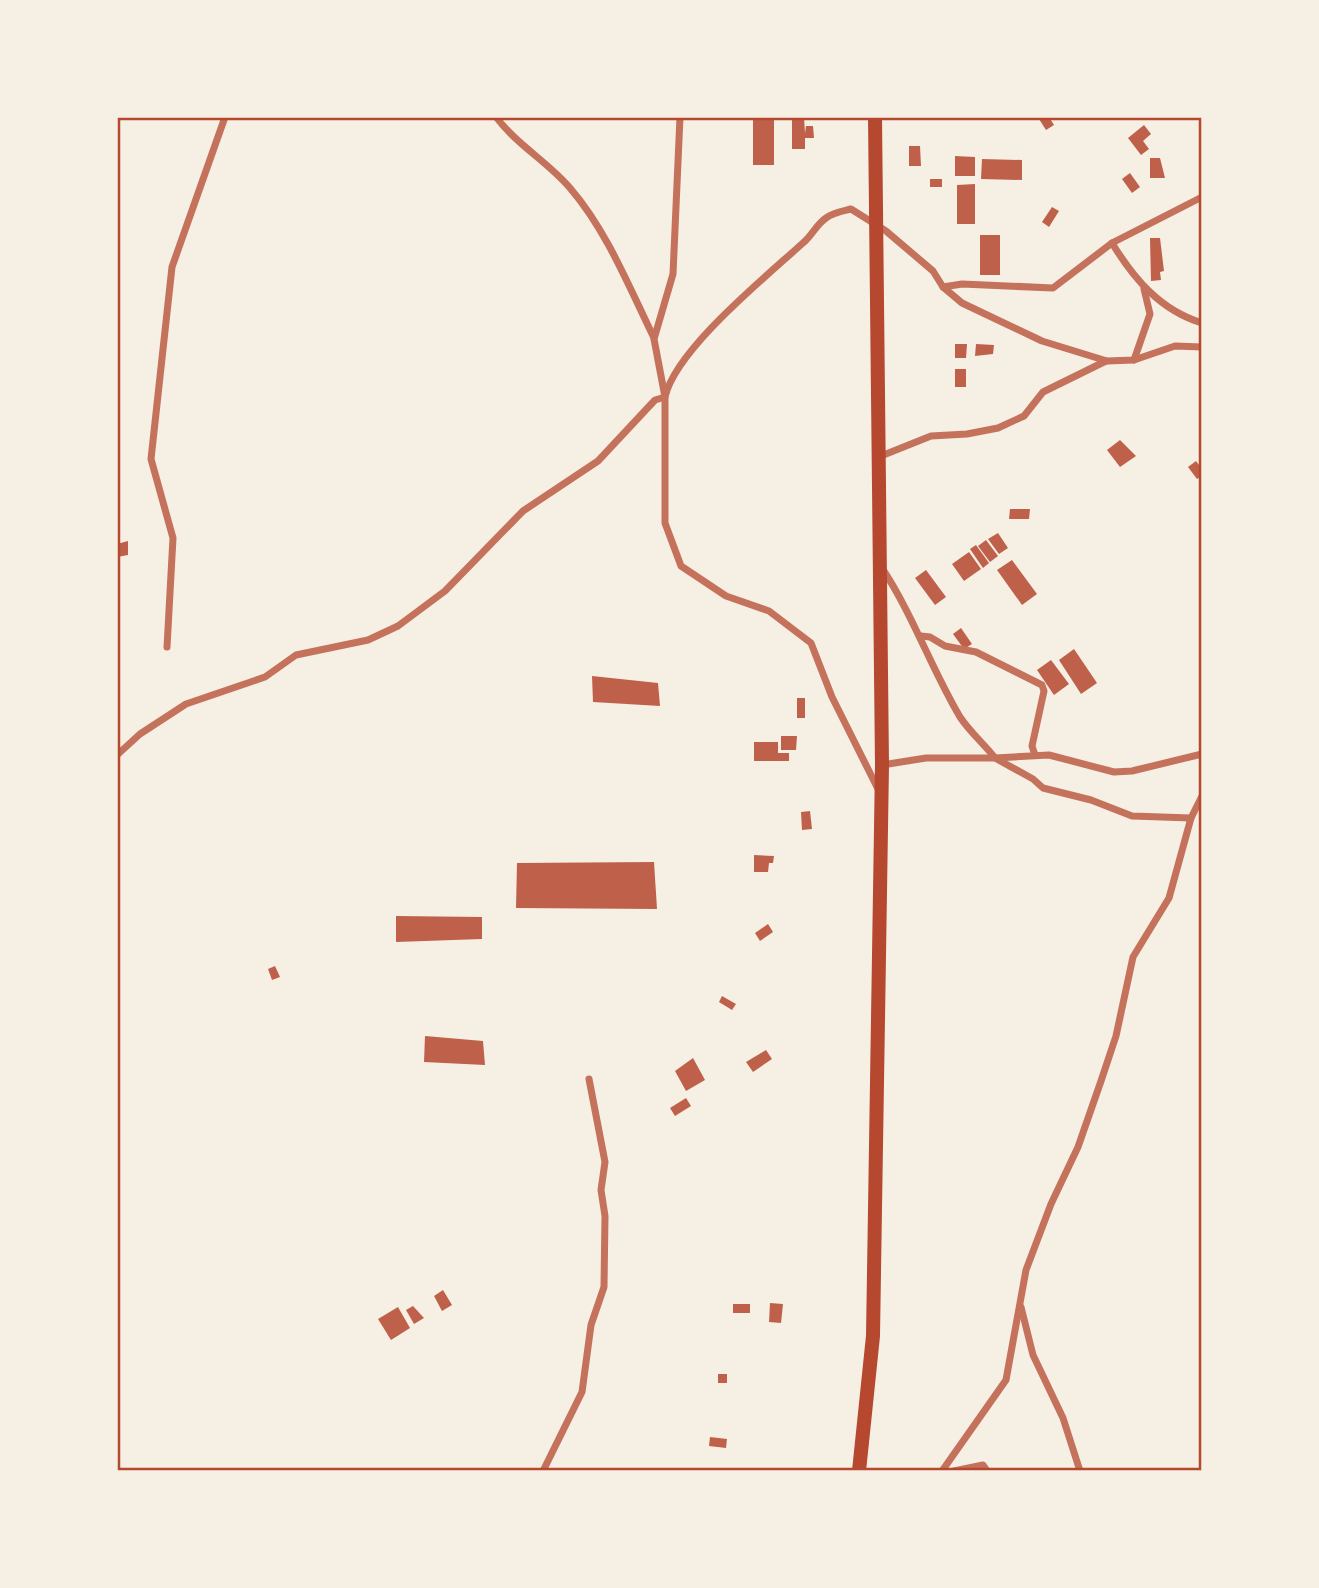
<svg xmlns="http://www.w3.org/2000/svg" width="1319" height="1588" font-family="'Varela Round',sans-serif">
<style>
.building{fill:#bf614a}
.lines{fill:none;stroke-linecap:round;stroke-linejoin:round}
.minor{stroke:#c5725c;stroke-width:7}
.primary{stroke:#b5482f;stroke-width:14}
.neatline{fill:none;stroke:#b5482f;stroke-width:2.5}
</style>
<rect width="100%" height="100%" fill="#f6efe4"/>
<g class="building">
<rect x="753" y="117" width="21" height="48"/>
<path d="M 792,117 L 804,117 L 805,133 L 806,126 L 813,126 L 814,138 L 805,138 L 805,149 L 792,149 Z"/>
<path d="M 1043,117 L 1049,117 L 1054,125 L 1046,130 L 1039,119 Z"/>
<path d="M 1144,125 L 1151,134 L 1143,141 L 1149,149 L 1141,155 L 1128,138 Z"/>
<path d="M 909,146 L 920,146 L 921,166 L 909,166 Z"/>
<path d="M 955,156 L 975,157 L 975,176 L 955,176 Z"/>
<path d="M 1150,158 L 1160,158 L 1165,178 L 1150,178 Z"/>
<path d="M 982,159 L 1022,160 L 1022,180 L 981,179 Z"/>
<path d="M 1130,173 L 1140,187 L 1132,193 L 1122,179 Z"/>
<rect x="930" y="179" width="12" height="8"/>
<path d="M 975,184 L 975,224 L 957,224 L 957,185 Z"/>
<path d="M 1052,207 L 1059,211 L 1049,227 L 1042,222 Z"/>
<rect x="980" y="235" width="20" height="40"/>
<path d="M 1150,238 L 1160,238 L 1164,271 L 1160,272 L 1161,280 L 1151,281 Z"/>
<path d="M 955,344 L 967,344 L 966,358 L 955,358 Z"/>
<path d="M 976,344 L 994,345 L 993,354 L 975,356 Z"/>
<rect x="955" y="369" width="11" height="18"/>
<path d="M 1120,440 L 1136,456 L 1120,467 L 1107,450 Z"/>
<path d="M 1196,461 L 1202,469 L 1202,476 L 1197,479 L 1188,467 Z"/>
<path d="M 1010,509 L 1030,509 L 1029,519 L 1009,519 Z"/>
<path d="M 998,533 L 1008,548 L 999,554 L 988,539 Z"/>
<path d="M 986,540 L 998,556 L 990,562 L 978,546 Z"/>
<path d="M 128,541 L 128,555 L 117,557 L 117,544 Z"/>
<path d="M 976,545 L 989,563 L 983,568 L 970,549 Z"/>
<path d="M 969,552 L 981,569 L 964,581 L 952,564 Z"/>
<path d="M 1012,560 L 1037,594 L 1022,605 L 997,570 Z"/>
<path d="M 926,570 L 946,597 L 935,605 L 915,578 Z"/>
<path d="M 961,628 L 972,644 L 964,649 L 953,634 Z"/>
<path d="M 1074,649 L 1097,683 L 1081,694 L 1059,660 Z"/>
<path d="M 1051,660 L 1069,684 L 1054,695 L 1037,670 Z"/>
<path d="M 592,676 L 658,683 L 660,706 L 593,702 Z"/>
<rect x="797" y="698" width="8" height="20"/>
<path d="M 781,736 L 797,736 L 796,750 L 781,750 Z"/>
<path d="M 754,742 L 778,742 L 778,753 L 789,753 L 789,761 L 754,761 Z"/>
<path d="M 810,811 L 812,829 L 802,830 L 801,812 Z"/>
<path d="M 754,855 L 774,856 L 773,863 L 769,863 L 768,872 L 754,872 Z"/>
<path d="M 654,862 L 657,909 L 516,908 L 517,863 Z"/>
<path d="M 396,916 L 482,917 L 482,939 L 396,942 Z"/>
<path d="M 768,924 L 773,932 L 760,941 L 755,933 Z"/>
<path d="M 275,966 L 280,977 L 272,980 L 268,969 Z"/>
<path d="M 722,996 L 736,1004 L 732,1010 L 719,1002 Z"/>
<path d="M 425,1036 L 483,1041 L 485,1065 L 424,1062 Z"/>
<path d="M 766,1050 L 772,1059 L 753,1072 L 746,1062 Z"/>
<path d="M 693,1058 L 705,1080 L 686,1091 L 675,1071 Z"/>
<path d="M 686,1098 L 691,1106 L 675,1116 L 670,1108 Z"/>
<path d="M 443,1290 L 452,1305 L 442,1311 L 434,1296 Z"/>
<path d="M 770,1303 L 783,1304 L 781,1323 L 769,1322 Z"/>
<rect x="733" y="1304" width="17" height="9"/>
<path d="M 413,1306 L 424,1318 L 414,1324 L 406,1310 Z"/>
<path d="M 398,1307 L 410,1328 L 391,1340 L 378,1319 Z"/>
<rect x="718" y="1374" width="9" height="9"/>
<path d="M 710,1437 L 727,1439 L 726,1448 L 709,1446 Z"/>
</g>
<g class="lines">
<g class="minor">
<path d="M 496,117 C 517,145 548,162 570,188 C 607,231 629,287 654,338"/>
<path d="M 680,117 L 673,274 L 654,339 L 665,397 L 665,523 L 681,566 L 726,596 L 769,611 L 811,643 L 832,697 L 878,789"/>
<path d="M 1112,243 C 1134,279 1160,310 1202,323"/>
<path d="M 943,287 L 962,284 L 1053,288 L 1112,243 L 1202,197"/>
<path d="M 1134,360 L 1150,314 L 1144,289"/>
<path d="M 881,456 L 931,436 L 967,434 L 998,428 L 1024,416 L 1043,392 L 1106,361"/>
<path d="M 882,568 C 913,615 931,668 960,717 C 970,732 984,744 995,758 L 1049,755 L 1114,772 L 1132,771 L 1202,754"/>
<path d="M 921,636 L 930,637 L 945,646 L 976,652 L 1042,685 L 1044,691 L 1032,746 L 1035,755"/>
<path d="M 167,647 L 173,538 L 151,459 L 172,267 L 225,117"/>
<path d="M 117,755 L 140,734 L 186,704 L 265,677 L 296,655 L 368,640 L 398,626 L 445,591 L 523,511 L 598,461 L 655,400 L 665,397 C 676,349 767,276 804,242 C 812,235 817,224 826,218 C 832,213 843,211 851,209 L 886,231 L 933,271 L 943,287 L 962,303 L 1042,341 L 1107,361 L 1134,360 L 1175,346 L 1202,347"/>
<path d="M 882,765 L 926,758 L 995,758 L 1033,779 L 1043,788 L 1091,800 L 1132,816 L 1191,818"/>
<path d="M 1021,1307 L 1033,1355 L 1063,1418 L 1080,1471"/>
<path d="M 543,1471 L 582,1392 L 591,1325 L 604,1287 L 605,1216 L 601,1190 L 605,1162 L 589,1079"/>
<path d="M 942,1471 L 1006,1380 L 1026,1270 L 1051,1204 L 1078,1147 L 1101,1081 L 1116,1036 L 1133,957 L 1169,898 L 1191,818 L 1202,796"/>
<path d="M 954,1471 L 983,1465 L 987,1471"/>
</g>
<path class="primary" d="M 859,1471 L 873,1336 L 882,765 L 875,117"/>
</g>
<rect width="1319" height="1588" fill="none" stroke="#f6efe4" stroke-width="238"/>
<rect x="119" y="119" width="1081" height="1350" class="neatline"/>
</svg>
